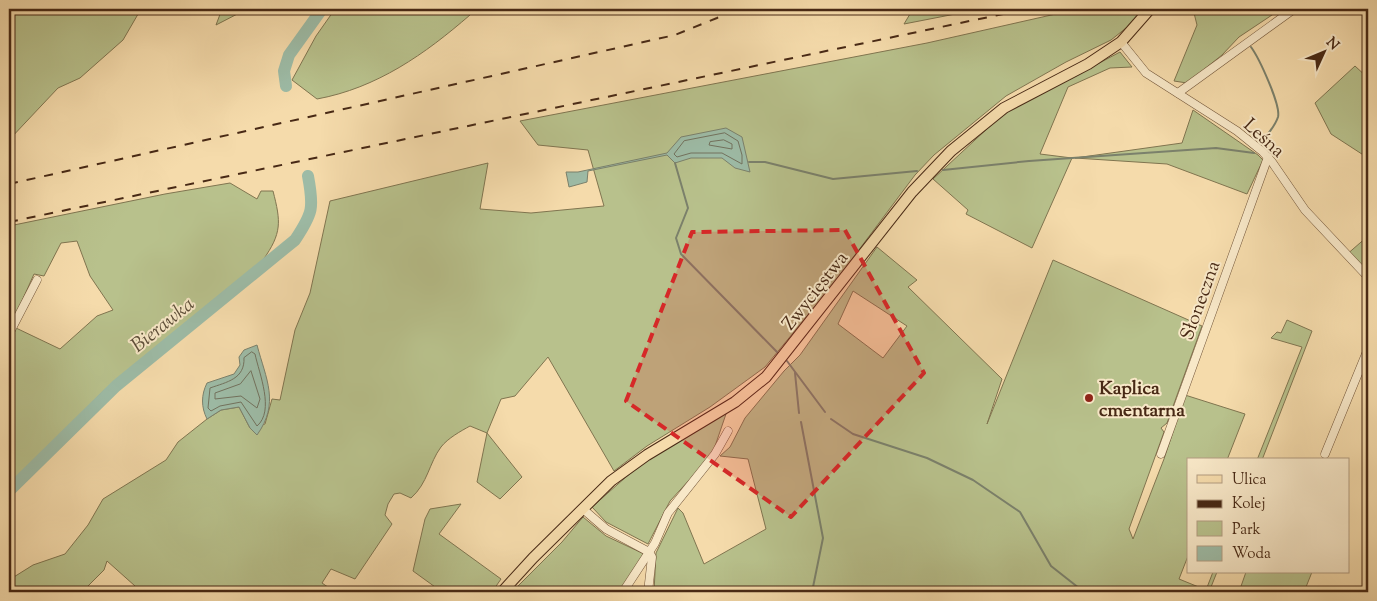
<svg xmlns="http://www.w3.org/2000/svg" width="1377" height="601" font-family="'Sorts Mill Goudy',serif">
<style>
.green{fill:#b8c18c;stroke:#807550;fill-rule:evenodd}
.water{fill:#9dbba6;stroke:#7b816c}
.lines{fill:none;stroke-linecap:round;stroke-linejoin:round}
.shore{stroke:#72725e;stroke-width:1}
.stream{stroke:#7b816c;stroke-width:2}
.river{stroke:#9dbba6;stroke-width:12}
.minor-casing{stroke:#73563a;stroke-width:9}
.major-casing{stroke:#482915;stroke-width:12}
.minor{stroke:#f8e8c8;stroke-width:8}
.major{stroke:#f5dbab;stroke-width:10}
.rail{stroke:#482915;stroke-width:2;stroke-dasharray:9 9;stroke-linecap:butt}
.marked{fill:#d62828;fill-opacity:0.2;stroke:#d62828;stroke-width:4;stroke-dasharray:10 6;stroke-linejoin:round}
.poi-dot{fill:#8f2418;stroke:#f8e8c8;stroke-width:2}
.labels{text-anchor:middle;stroke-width:4;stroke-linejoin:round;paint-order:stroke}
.street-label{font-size:19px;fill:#482915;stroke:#f8e8c8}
.poi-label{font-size:19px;font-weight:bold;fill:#482915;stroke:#f8e8c8;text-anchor:start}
.water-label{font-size:20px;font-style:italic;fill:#5d4e39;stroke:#f8e8c8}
</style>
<rect width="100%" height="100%" fill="#f5dbab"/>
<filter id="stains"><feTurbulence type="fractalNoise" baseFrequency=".004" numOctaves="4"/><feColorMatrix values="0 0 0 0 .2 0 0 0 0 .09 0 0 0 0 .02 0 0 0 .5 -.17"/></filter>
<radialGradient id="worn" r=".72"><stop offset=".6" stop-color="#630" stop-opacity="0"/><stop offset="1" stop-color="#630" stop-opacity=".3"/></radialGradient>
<g class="green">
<path d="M 9,9 L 141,9 L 123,40 L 80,78 L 58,88 L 9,140 Z"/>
<path d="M 222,9 L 247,9 L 216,25 Z"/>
<path d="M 335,9 L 472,9 L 470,15 C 425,54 377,88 317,99 L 292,80 L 316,36 Z"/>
<path d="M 913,9 L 981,9 L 904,24 Z"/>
<path d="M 1078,9 L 1143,9 L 1136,20 L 1111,40 L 1066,62 L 1006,96 L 934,155 L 915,175 L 831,287 L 765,367 L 710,407 L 647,446 L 614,471 L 548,357 L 515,396 L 501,399 L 487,433 L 522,477 L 500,499 L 477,482 L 487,433 L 470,426 C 461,431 448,438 441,447 C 429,463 428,483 411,498 L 400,493 L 394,494 L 388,504 L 385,515 L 392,524 L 355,579 L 331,569 L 322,583 L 335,592 L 130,592 L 135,586 L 107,561 L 104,570 L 82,592 L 23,592 L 9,586 L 9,580 L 33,565 L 65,554 L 88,525 L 103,499 L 166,460 L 178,442 L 207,419 L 221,410 L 239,407 L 250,428 L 265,424 L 272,399 L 280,400 L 295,330 L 310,293 L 330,201 L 488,163 L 480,209 L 531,213 L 604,206 L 588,150 L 538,145 L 520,121 L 927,43 Z"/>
<path d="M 1195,9 L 1281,9 L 1239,37 L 1222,55 L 1187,83 L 1174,81 L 1197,25 L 1194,13 Z"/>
<path d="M 1120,52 L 1132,67 L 1110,68 L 1068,87 L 1040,154 L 1072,158 L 1032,248 L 966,214 L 968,210 L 933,179 L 1003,114 Z"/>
<path d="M 1355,66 L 1368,78 L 1368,158 L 1331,134 L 1315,103 Z"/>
<path d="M 1193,110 L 1258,155 L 1263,160 L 1247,194 L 1167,164 L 1075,158 L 1182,143 Z"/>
<path d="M 230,183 L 257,199 L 261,191 L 273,191 C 281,222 282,233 263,260 L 99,395 L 9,486 L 9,342 L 16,328 L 60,349 L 97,316 L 113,310 L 90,276 L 77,241 L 61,243 L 44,276 L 34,274 L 9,330 L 11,313 L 9,308 L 9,226 L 165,194 Z"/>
<path d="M 1368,236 L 1368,270 L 1364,276 L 1345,256 Z"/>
<path d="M 877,247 L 917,280 L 908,287 L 1002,379 L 987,424 L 1053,260 L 1202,326 L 1167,423 L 1161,428 L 1164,432 L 1129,529 L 1133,539 L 1164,459 L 1185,395 L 1245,414 L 1227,460 L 1188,460 L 1188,556 L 1179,579 L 1206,590 L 1213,572 L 1217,572 L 1209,592 L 654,592 L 656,553 L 678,508 L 683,513 L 704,564 L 766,529 L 748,459 L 720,456 L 730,447 L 745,418 L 784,371 L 800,355 ZM 853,291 L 907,326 L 883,358 L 838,324 Z"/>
<path d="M 1287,320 L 1312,331 L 1262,460 L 1257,460 L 1302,347 L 1271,338 L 1277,332 L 1281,333 Z"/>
<path d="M 727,411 L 712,455 L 670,501 L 648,544 L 606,522 L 592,507 L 651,455 Z"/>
<path d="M 461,504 L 439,534 L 501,579 L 492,592 L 442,592 L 413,571 L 425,519 L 430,509 Z"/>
<path d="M 583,517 L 606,536 L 644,554 L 621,592 L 512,592 L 562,542 Z"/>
<path d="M 1246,572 L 1312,572 L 1304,592 L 1239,592 Z"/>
</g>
<g class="water">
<path d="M 726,128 L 742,137 L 750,172 L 735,168 L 722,158 L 691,158 L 675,163 L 667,155 L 588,171 L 587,182 L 569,187 L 566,172 L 578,172 L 667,153 L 681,137 Z"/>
<path d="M 257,345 C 266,379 280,403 257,435 L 250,428 L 239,407 L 221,410 L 207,419 C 201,407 201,395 207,383 L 234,374 L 240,365 L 239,357 L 244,350 Z"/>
</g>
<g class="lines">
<g class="shore">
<path d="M 725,133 L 738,141 L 742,155 L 742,164 L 722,153 L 691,153 L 677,157 L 674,154 L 684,141 Z"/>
<path d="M 724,140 L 732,144 L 732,149 L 709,145 L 710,142 Z"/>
<path d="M 252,352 L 255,354 C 259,373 275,411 257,426 L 241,402 L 220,406 L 211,411 L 208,408 L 210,388 C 227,382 245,379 244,358 Z"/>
<path d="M 251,371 L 260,399 L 257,408 L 241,396 L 215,399 L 215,393 L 240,384 Z"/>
</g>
<g class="stream">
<path d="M 1251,47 C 1259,58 1281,105 1278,117 C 1275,127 1266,136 1260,144"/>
<path d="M 749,162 L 765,162 L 833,179 L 917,171"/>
<path d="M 675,163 L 688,208 L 676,238 L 681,254 L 778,353"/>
<path d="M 943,170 L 1029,161 L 1216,148 L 1254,153"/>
<path d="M 787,361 L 825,412"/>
<path d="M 795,373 L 799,413"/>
<path d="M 831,419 L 853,434 L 927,458 L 973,480 L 1020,512 L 1051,566 L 1084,592"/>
<path d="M 801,422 L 823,538 L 812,592"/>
</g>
<g class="river">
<path d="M 286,86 L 284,71 L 289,55 L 322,9"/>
<path d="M 9,491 L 116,386 L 295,240 C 313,213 314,208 308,176"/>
</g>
<defs>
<g id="minor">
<path d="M 1121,42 L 1146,73 L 1237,131 L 1263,152 L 1272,162 L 1305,210 L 1368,277"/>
<path d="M 1178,93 L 1294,9"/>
<path d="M 9,334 L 37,280"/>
<path d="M 1161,454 L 1268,157"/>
<path d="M 1325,454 L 1368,349"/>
<path d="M 583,509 L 606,529 L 649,552"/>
<path d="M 11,590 L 13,592"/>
<path d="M 623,592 L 655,543 L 668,513 L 715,454 L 728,431"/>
<path d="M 648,592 L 652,557 L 649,552"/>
</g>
<path id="major" d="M 502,592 L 533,558 L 611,481 L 647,455 L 735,402 L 766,377 L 912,192 L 951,151 L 1004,108 L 1088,64 L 1121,42 L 1150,9"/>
</defs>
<use href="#minor" class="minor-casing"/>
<use href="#major" class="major-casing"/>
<use href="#minor" class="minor"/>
<use href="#major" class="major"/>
<g class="rail">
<path d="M 9,184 L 675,35 L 717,18 L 735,9"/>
<path d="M 9,222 L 1027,9"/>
</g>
</g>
<path class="marked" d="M 845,230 L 924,373 L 791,517 L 626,401 L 692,232 Z"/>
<circle class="poi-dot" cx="1089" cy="398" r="5"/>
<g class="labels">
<g class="street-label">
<text transform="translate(1265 137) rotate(42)" y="7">Leśna</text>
<text transform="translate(814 290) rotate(-52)" y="7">Zwycięstwa</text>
<text transform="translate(1199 300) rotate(-70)" y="7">Słoneczna</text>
</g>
<g class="poi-label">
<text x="1099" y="394">Kaplica<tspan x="1099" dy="22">cmentarna</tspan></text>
</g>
<g class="water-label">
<text transform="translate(162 324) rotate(-39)" y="7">Bierawka</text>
</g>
</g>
<rect width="1377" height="601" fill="none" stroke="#f5dbab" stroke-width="30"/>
<rect x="10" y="10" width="1357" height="581" fill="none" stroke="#482915" stroke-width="2.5"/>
<rect x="15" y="15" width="1347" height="571" fill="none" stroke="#482915"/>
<rect x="1187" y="458" width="162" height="115" fill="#f8e8c8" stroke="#b29c80"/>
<rect x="1197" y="475" width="25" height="8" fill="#f5dbab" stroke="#b29c80"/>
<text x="1232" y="484" font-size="15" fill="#482915">Ulica</text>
<rect x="1197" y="500" width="25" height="8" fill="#482915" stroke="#b29c80"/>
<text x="1232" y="508" font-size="15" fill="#482915">Kolej</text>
<rect x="1197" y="521" width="25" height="15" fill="#b8c18c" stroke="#b29c80"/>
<text x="1232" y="534" font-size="15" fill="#482915">Park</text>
<rect x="1197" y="546" width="25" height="15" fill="#9dbba6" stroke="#b29c80"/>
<text x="1232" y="558" font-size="15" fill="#482915">Woda</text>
<g transform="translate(1324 52) rotate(46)" stroke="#f8e8c8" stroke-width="4" paint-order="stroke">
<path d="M0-4L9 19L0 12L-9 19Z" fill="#482915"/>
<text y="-8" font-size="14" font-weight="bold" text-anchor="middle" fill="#482915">N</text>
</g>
<rect width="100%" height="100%" filter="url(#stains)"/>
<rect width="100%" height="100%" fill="url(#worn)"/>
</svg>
